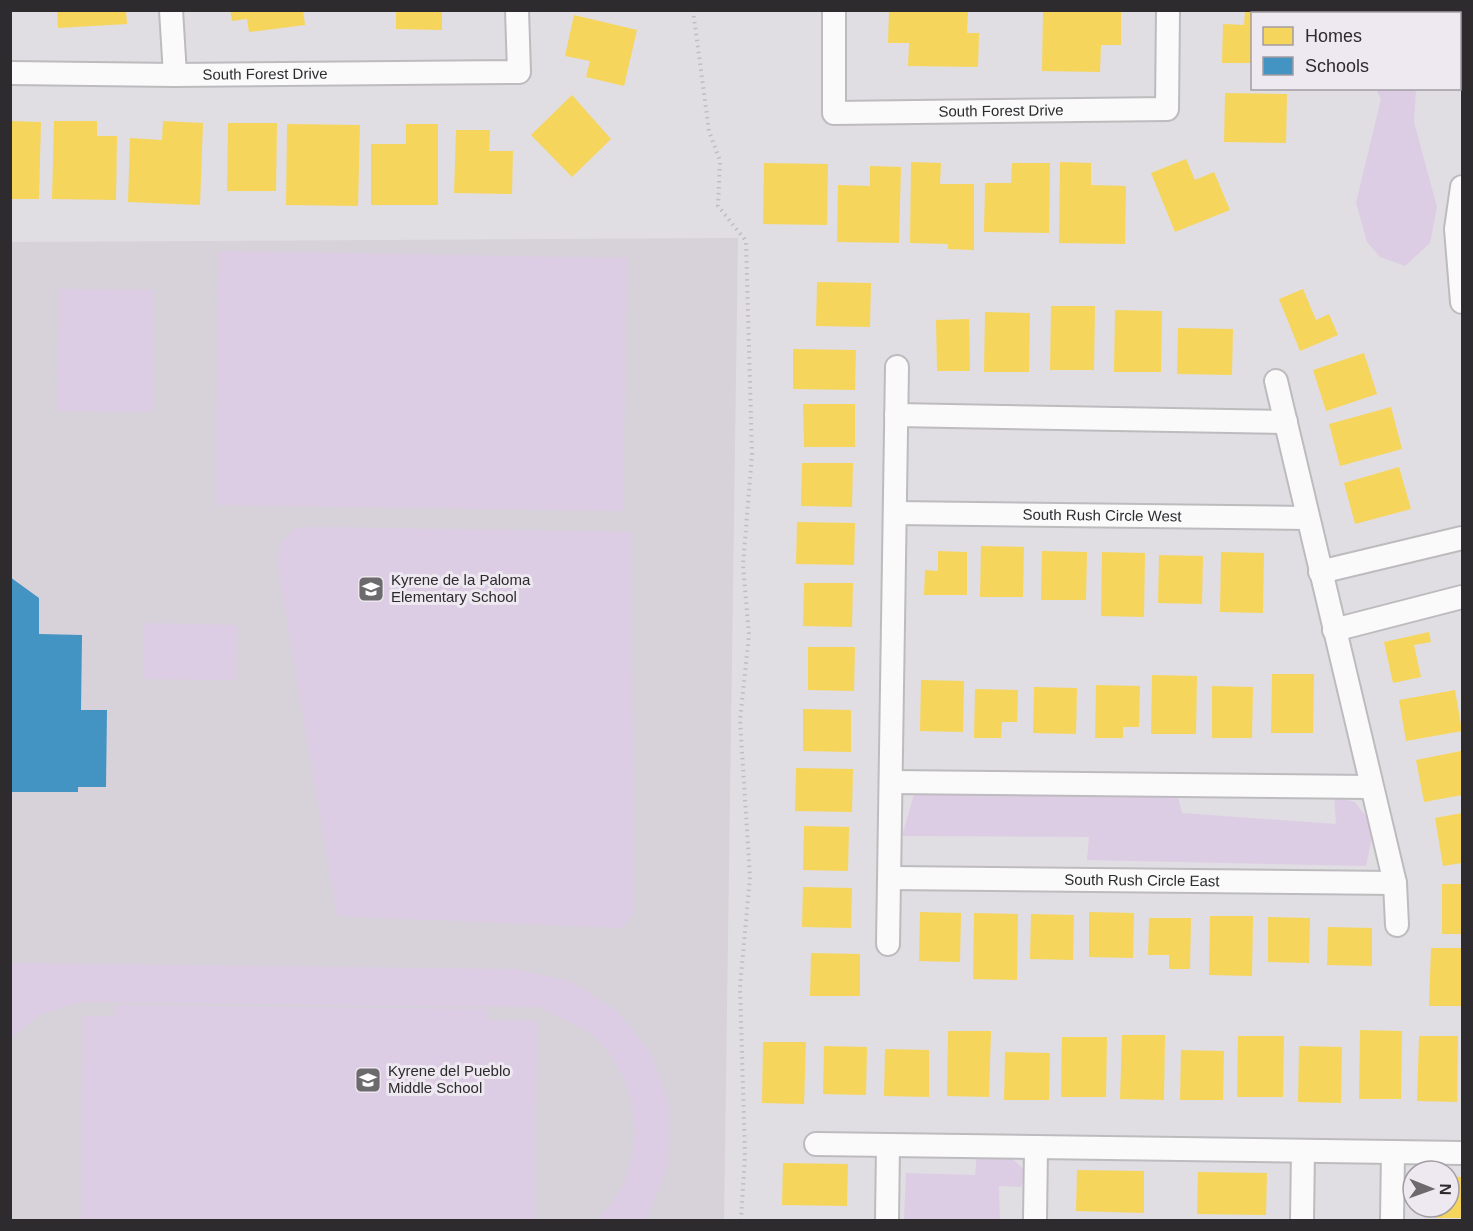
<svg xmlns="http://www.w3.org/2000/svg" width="1473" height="1231" font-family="Arial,sans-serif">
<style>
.built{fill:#d7d1da}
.green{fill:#dccde4}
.homes{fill:#f6d55c}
.schools{fill:#4393c3}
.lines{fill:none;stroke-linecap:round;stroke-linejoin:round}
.street-casing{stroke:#bdbbbe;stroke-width:26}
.path{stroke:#bebdbf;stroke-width:4;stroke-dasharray:1.5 4.5;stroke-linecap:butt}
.street{stroke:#fafafb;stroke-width:22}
.labels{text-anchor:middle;stroke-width:6;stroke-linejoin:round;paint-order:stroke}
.street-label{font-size:15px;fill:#2d2b2e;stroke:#eee9f1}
.poi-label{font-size:15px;fill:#2d2b2e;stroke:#eee9f1;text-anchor:start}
</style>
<rect width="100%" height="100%" fill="#e0dee2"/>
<path class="built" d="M 738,238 L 724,1220 L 11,1220 L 10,242 Z"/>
<g class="green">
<path d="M 1376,89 L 1416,89 L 1414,122 L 1437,207 L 1430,243 L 1405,266 L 1380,257 L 1367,242 L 1356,203 L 1381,99 Z"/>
<path d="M 219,251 L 627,258 L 623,511 L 215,505 Z"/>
<path d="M 59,289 L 154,290 L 153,412 L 58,411 Z"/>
<path d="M 319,527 L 631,532 L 634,911 L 622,928 L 337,916 L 278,568 L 279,545 L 295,528 Z"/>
<path d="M 144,623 L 237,625 L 236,680 L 144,679 Z"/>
<path d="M 916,787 L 1178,797 L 1182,813 L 1336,824 L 1334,797 L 1355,802 L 1374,827 L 1366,866 L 1087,860 L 1089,837 L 902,836 Z"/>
<path d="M 11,963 L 515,969 L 570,981 L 617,1011 L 652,1055 L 670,1108 L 668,1165 L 646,1220 L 597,1220 C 644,1176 646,1104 609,1053 C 592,1029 563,1018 536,1007 L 80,1002 L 39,1015 L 11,1037 Z"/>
<path d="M 116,1005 L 487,1009 L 488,1020 L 537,1020 L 535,1220 L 81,1220 L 83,1016 L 116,1016 Z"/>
<path d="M 977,1153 L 1008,1154 L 1027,1173 L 1021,1187 L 999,1186 L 1000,1220 L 904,1220 L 906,1173 L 975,1175 Z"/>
</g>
<g class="homes">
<path d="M 57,10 L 126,10 L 127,24 L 58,28 Z"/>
<path d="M 230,10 L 303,10 L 305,25 L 249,32 L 247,19 L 232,21 Z"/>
<path d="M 396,10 L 442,10 L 442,30 L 396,29 Z"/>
<path d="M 889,10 L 968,10 L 967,33 L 979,33 L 978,67 L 908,66 L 909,43 L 888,43 Z"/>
<path d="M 1043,10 L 1121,10 L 1121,45 L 1101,45 L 1100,72 L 1042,71 Z"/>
<path d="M 1245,10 L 1309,10 L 1308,14 L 1252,14 L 1252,63 L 1222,63 L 1223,24 L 1244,25 Z"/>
<path d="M 574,15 L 637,30 L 624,86 L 586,77 L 590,61 L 565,56 Z"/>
<path d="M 1225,93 L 1287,94 L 1286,143 L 1224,142 Z"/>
<path d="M 572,95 L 611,139 L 572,177 L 531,135 Z"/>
<path d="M 10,121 L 41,122 L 39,199 L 10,199 Z"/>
<path d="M 54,121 L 97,121 L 97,136 L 117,136 L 116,200 L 52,199 Z"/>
<path d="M 163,121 L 203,123 L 200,205 L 128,202 L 130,138 L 162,140 Z"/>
<path d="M 228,123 L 277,123 L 276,191 L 227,191 Z"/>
<path d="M 287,124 L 360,125 L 358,206 L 286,205 Z"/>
<path d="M 406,124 L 438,124 L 438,205 L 371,205 L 371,144 L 406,144 Z"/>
<path d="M 456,130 L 490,130 L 489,151 L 513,151 L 512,194 L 454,193 Z"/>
<path d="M 1186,159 L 1195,180 L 1214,172 L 1230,210 L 1175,232 L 1151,173 Z"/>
<path d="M 911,162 L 941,163 L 940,184 L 974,184 L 974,250 L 948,249 L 948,244 L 910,243 Z"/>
<path d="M 1060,162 L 1091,163 L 1091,185 L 1126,186 L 1125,244 L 1059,243 Z"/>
<path d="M 764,163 L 828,164 L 827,225 L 763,224 Z"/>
<path d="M 1012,163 L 1050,163 L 1049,233 L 984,232 L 985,183 L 1011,183 Z"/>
<path d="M 870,166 L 901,167 L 899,243 L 837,242 L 838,185 L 870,186 Z"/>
<path d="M 817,282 L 871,283 L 870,327 L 816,326 Z"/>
<path d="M 1303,289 L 1316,320 L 1329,314 L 1338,335 L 1300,351 L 1279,299 Z"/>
<path d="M 1051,306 L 1095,306 L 1094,370 L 1050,370 Z"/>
<path d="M 1115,310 L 1162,311 L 1161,372 L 1114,372 Z"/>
<path d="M 985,312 L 1030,313 L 1029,372 L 984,372 Z"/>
<path d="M 969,319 L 970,371 L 937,371 L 936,320 Z"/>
<path d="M 1178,328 L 1233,329 L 1232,375 L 1177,374 Z"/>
<path d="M 793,349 L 856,350 L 855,390 L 793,389 Z"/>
<path d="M 1364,353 L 1377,394 L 1326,411 L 1313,370 Z"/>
<path d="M 803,404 L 855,404 L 855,447 L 804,447 Z"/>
<path d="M 1391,407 L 1402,449 L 1340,466 L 1329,424 Z"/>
<path d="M 802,463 L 853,463 L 852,507 L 801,506 Z"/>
<path d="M 1399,467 L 1411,509 L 1355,524 L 1344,483 Z"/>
<path d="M 797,522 L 855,523 L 854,565 L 796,564 Z"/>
<path d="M 981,546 L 1024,547 L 1023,597 L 980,597 Z"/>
<path d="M 938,551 L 967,552 L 967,595 L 924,595 L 925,570 L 938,571 Z"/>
<path d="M 1042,551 L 1087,552 L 1086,600 L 1041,600 Z"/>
<path d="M 1102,552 L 1145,553 L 1144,617 L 1101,616 Z"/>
<path d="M 1221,552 L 1264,553 L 1263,613 L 1220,612 Z"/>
<path d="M 1159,555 L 1203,556 L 1202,604 L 1158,603 Z"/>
<path d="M 804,583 L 853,583 L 852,627 L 803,626 Z"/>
<path d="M 1429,632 L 1431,642 L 1414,645 L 1421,677 L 1393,683 L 1384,642 Z"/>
<path d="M 808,647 L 855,647 L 854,691 L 808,690 Z"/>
<path d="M 1272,674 L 1314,674 L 1313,733 L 1271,733 Z"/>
<path d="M 1152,675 L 1197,676 L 1196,734 L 1151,734 Z"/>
<path d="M 921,680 L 964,681 L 963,732 L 920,731 Z"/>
<path d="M 1096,685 L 1140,686 L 1139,727 L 1123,727 L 1123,738 L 1095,738 Z"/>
<path d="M 1212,686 L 1253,687 L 1252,738 L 1212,738 Z"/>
<path d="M 1034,687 L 1077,688 L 1076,734 L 1033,733 Z"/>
<path d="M 975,689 L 1018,690 L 1017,722 L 1002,722 L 1001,738 L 974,738 Z"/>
<path d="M 1455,690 L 1462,731 L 1406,741 L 1399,700 Z"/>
<path d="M 803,709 L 851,710 L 851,752 L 803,751 Z"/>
<path d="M 1461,751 L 1462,795 L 1424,802 L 1416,760 Z"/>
<path d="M 796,768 L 853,769 L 852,812 L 795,811 Z"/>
<path d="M 1462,813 L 1462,863 L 1443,866 L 1435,818 Z"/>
<path d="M 804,826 L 849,827 L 848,871 L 803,870 Z"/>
<rect x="1442" y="884" width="20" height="50"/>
<path d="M 803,887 L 852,888 L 851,928 L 802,927 Z"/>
<path d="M 920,912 L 961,913 L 960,962 L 919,961 Z"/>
<path d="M 1089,912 L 1134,913 L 1133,958 L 1089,957 Z"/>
<path d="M 974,913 L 1018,914 L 1017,980 L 973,979 Z"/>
<path d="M 1031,914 L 1074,915 L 1073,960 L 1030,959 Z"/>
<path d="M 1210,916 L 1253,916 L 1252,976 L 1209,975 Z"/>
<path d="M 1268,917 L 1310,918 L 1309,963 L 1268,962 Z"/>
<path d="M 1149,918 L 1191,918 L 1190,969 L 1169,969 L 1169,955 L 1148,955 Z"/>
<path d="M 1328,927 L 1372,928 L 1372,966 L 1327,965 Z"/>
<path d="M 1431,948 L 1462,948 L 1461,1006 L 1429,1006 Z"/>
<path d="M 811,953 L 860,954 L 860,996 L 810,996 Z"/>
<path d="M 1360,1030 L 1402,1031 L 1401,1099 L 1359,1099 Z"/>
<path d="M 948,1031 L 991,1031 L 989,1097 L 947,1096 Z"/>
<path d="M 1122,1035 L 1165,1035 L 1164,1100 L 1120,1099 Z"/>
<path d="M 1238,1036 L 1284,1036 L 1283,1097 L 1237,1097 Z"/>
<path d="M 1419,1036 L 1458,1036 L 1457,1102 L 1417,1101 Z"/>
<path d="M 1062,1037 L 1107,1037 L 1106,1097 L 1061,1097 Z"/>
<path d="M 763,1042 L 806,1042 L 804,1104 L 762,1103 Z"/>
<path d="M 824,1046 L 867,1047 L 866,1095 L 823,1094 Z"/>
<path d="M 1299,1046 L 1342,1047 L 1341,1103 L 1298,1102 Z"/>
<path d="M 885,1049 L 929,1050 L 929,1097 L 884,1096 Z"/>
<path d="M 1181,1050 L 1224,1051 L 1223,1100 L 1180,1100 Z"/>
<path d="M 1005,1052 L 1050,1053 L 1049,1100 L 1004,1100 Z"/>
<path d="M 783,1163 L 848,1164 L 847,1206 L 782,1205 Z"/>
<path d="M 1077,1170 L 1144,1171 L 1144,1213 L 1076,1211 Z"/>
<path d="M 1198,1172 L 1267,1173 L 1266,1215 L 1197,1214 Z"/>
<path d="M 1449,1176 L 1462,1177 L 1462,1218 L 1435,1218 L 1435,1207 L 1449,1207 Z"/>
</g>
<path class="schools" d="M 10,577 L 39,598 L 39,634 L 82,635 L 81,710 L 107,710 L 106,787 L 78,787 L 78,792 L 10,792 Z"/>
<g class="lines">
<defs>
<g id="street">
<path d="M 171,10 L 175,75"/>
<path id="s1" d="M 834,10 L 834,113 L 1167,109 L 1168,10"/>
<path id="s2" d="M 10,73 L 175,75 L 519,72 L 517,10"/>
<path d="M 1462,187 L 1456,229 L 1462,302"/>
<path d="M 1276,381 L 1395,883 L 1397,925"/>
<path d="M 896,415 L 1286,422"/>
<path id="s3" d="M 895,513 L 1308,518"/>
<path d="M 1320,572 L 1462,538"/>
<path d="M 1334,630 L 1462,597"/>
<path d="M 891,782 L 1371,787"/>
<path id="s4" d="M 890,878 L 1395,883"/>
<path d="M 888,944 L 897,367"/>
<path d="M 816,1144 L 1462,1153"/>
<path d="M 887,1220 L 888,1146"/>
<path d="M 1035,1220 L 1036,1148"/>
<path d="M 1302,1220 L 1303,1151"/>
<path d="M 1392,1220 L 1393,1152"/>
</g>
</defs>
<use href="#street" class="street-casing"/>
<path class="path" d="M 693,10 L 709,131 L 720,161 L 718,206 L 746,241 L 752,454 L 743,565 L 749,635 L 740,720 L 750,877 L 740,987 L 745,1155 L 741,1220"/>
<use href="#street" class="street"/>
</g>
<defs>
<symbol id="school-square" viewBox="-11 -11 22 22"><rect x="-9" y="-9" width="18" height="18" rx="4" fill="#6c6a6d" stroke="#eee9f1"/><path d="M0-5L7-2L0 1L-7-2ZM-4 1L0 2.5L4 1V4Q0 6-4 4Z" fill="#fff"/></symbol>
</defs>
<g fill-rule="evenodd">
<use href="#school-square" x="356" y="574" width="30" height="30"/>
<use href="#school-square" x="353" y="1065" width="30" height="30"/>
</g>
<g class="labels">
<g class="street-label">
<text dy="5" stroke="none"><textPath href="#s2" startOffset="255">South Forest Drive</textPath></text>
<text dy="5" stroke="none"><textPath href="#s1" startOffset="270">South Forest Drive</textPath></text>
<text dy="5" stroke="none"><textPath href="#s3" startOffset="207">South Rush Circle West</textPath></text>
<text dy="5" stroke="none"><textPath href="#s4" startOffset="252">South Rush Circle East</textPath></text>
</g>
<g class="poi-label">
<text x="391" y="585">Kyrene de la Paloma<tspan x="391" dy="17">Elementary School</tspan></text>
<text x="388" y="1076">Kyrene del Pueblo<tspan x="388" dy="17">Middle School</tspan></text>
</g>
</g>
<rect width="1473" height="1231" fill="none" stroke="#2d2b2e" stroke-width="24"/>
<rect x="1251" y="12" width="210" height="78" fill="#eee9f1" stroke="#a19da3" stroke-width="1.5"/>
<rect x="1263" y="27" width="30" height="18" fill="#f6d55c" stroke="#a19da3" stroke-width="1.5"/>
<text x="1305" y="42" font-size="18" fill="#2d2b2e">Homes</text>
<rect x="1263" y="57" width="30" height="18" fill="#4393c3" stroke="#a19da3" stroke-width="1.5"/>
<text x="1305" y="72" font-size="18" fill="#2d2b2e">Schools</text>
<g transform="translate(1431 1189) rotate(91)"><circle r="28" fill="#eee9f1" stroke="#a19da3" stroke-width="1.5"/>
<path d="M0-4.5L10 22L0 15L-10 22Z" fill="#6c6a6d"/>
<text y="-9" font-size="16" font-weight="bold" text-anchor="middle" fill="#2d2b2e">N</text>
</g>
</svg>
